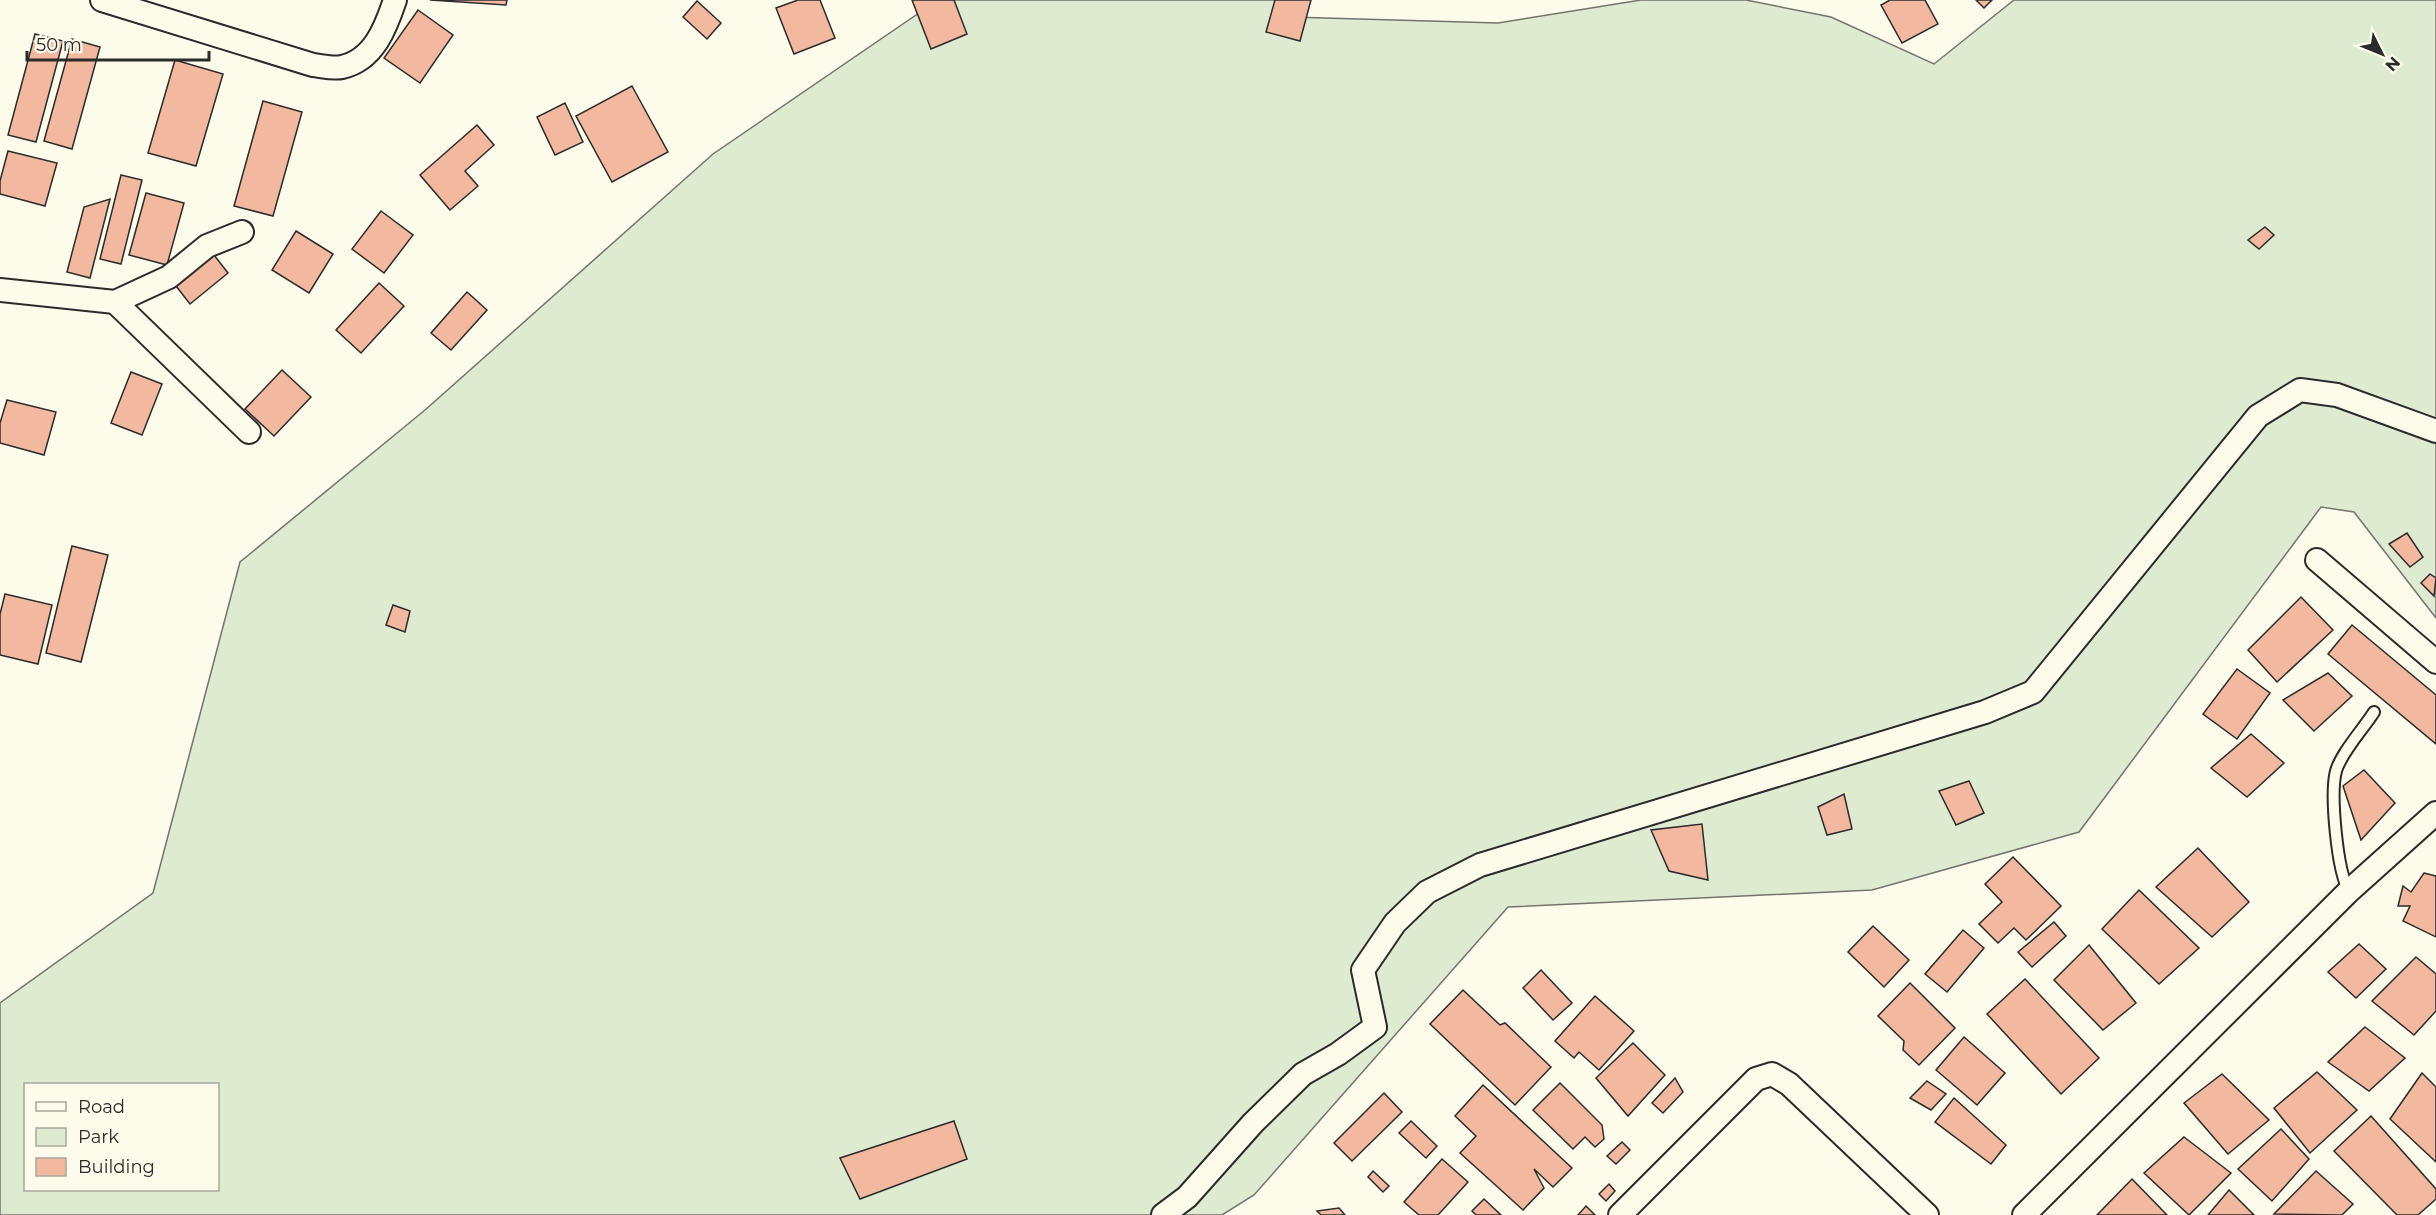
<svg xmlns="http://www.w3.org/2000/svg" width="2436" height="1215" font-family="Montserrat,sans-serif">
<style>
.green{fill:#deebd1;stroke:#74746e;stroke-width:1.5;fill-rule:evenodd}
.building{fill:#f2b8a0;stroke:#2b2b2b;stroke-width:1.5}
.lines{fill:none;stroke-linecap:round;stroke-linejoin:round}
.lane-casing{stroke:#2b2b2b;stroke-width:14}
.street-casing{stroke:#2b2b2b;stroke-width:26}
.lane{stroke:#fdfbea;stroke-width:10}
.street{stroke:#fdfbea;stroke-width:22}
</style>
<rect width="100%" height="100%" fill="#fdfbea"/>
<path class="green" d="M 938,0 L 1274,0 L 1290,17 L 1498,23 L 1641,0 L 1746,0 L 1831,17 L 1934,64 L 2014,0 L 2436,0 L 2436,618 L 2354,512 L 2321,507 L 2079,832 L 1872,890 L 1508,907 L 1254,1195 L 1222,1215 L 0,1215 L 0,1003 L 153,893 L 240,562 L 425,410 L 713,154 ZM 26,1084 L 218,1084 L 218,1190 L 26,1190 Z"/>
<g class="building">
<path d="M 430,0 L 507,0 L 506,5 Z"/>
<path d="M 798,0 L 820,0 L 835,38 L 794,54 L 776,8 Z"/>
<path d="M 912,0 L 954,0 L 967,34 L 931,49 Z"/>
<path d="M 1275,0 L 1311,0 L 1300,41 L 1266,32 Z"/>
<path d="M 1890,0 L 1925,0 L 1938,24 L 1902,43 L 1881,5 Z"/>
<path d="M 1976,0 L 1992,0 L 1984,8 Z"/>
<path d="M 697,1 L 721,23 L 707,39 L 683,17 Z"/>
<path d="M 418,10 L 453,35 L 420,83 L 384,58 Z"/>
<path d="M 35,34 L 63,41 L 36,142 L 8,135 Z"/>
<path d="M 72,39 L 100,47 L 72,149 L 44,141 Z"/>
<path d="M 175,60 L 223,74 L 196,166 L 148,153 Z"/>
<path d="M 632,86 L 668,152 L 612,182 L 576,116 Z"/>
<path d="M 263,101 L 302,112 L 273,216 L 234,206 Z"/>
<path d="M 565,103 L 583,142 L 555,155 L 537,117 Z"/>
<path d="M 477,125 L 494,145 L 465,171 L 478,186 L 450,210 L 420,175 Z"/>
<path d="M 8,151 L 57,163 L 45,206 L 0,194 L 0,181 Z"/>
<path d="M 121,175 L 142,180 L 121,264 L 100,259 Z"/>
<path d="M 146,193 L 184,203 L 167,265 L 129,255 Z"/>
<path d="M 110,199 L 90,278 L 67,272 L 84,207 Z"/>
<path d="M 381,211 L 413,235 L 384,273 L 352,249 Z"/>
<path d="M 2265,227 L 2274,235 L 2259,249 L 2248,240 Z"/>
<path d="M 296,231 L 333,254 L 309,293 L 272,270 Z"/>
<path d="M 207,246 L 228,273 L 190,304 L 169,277 Z"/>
<path d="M 379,283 L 404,306 L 361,353 L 336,330 Z"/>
<path d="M 467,292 L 487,310 L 451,350 L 431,333 Z"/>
<path d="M 282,370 L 311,397 L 274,436 L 245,409 Z"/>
<path d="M 131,372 L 162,384 L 142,435 L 111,423 Z"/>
<path d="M 7,400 L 56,412 L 44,455 L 0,443 L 0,423 Z"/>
<path d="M 2407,533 L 2423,557 L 2410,567 L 2389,544 Z"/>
<path d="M 72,546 L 108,555 L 81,662 L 46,653 Z"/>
<path d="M 2430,574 L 2436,578 L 2434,596 L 2421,583 Z"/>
<path d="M 5,594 L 52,605 L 38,664 L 0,655 L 0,614 Z"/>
<path d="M 2301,597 L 2333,630 L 2277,682 L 2248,650 Z"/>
<path d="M 393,605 L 410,611 L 405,632 L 386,625 Z"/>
<path d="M 2352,625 L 2436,695 L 2436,744 L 2328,654 Z"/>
<path d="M 2237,669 L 2270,693 L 2237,739 L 2203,714 Z"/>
<path d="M 2328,673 L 2352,696 L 2314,731 L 2283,700 Z"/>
<path d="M 2251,734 L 2284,763 L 2247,797 L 2211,768 Z"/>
<path d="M 2364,770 L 2395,803 L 2361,840 L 2343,786 Z"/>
<path d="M 1969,781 L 1984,813 L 1956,825 L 1939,791 Z"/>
<path d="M 1844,794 L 1852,829 L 1827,835 L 1818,807 Z"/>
<path d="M 1702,824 L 1708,880 L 1669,871 L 1651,830 Z"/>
<path d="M 2198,848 L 2249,902 L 2212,937 L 2156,887 Z"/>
<path d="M 2013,857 L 2061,906 L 2026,940 L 2014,928 L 1998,943 L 1979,924 L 2002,902 L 1985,884 Z"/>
<path d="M 2424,873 L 2436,876 L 2436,937 L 2403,921 L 2410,906 L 2398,906 L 2403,886 L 2411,892 Z"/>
<path d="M 2139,890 L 2199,948 L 2159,984 L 2102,929 Z"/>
<path d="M 2054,922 L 2066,936 L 2032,967 L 2018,952 Z"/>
<path d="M 1873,926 L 1909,960 L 1884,987 L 1848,952 Z"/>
<path d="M 1963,930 L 1984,948 L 1947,992 L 1925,974 Z"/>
<path d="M 2359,944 L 2386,969 L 2356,998 L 2328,972 Z"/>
<path d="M 2089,945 L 2136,1003 L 2103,1030 L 2054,980 Z"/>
<path d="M 2416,957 L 2436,974 L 2436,1011 L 2414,1035 L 2372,1001 Z"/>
<path d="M 1541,970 L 1572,1003 L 1553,1020 L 1523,988 Z"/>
<path d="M 2025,979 L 2099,1058 L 2061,1094 L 1987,1014 Z"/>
<path d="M 1910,983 L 1955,1028 L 1919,1065 L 1903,1050 L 1904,1041 L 1878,1016 Z"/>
<path d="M 1463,990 L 1500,1025 L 1505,1023 L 1551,1067 L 1515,1105 L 1430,1024 Z"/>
<path d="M 1595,996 L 1634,1031 L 1599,1070 L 1579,1052 L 1574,1058 L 1555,1041 Z"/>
<path d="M 2365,1027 L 2405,1058 L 2369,1091 L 2328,1062 Z"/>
<path d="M 1964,1037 L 2005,1073 L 1977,1105 L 1936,1070 Z"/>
<path d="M 1633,1043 L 1665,1075 L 1628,1116 L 1596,1078 Z"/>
<path d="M 2317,1072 L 2357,1110 L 2310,1153 L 2274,1108 Z"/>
<path d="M 2422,1073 L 2436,1087 L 2436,1162 L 2390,1119 Z"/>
<path d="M 2222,1074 L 2269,1120 L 2228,1154 L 2184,1103 Z"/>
<path d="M 1675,1078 L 1683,1092 L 1663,1113 L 1652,1103 Z"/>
<path d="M 1927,1081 L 1946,1094 L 1931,1110 L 1910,1098 Z"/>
<path d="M 1560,1083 L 1602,1125 L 1604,1139 L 1595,1147 L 1585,1137 L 1573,1149 L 1533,1110 Z"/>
<path d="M 1483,1085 L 1572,1168 L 1553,1187 L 1534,1169 L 1544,1188 L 1523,1210 L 1460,1153 L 1476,1136 L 1455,1116 Z"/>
<path d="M 1384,1093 L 1402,1112 L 1352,1161 L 1334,1143 Z"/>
<path d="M 1954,1098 L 2006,1145 L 1991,1164 L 1935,1122 Z"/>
<path d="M 2371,1116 L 2436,1189 L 2436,1199 L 2418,1215 L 2397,1215 L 2334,1151 Z"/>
<path d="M 954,1121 L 967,1159 L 860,1199 L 840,1158 Z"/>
<path d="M 1411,1121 L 1437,1146 L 1426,1158 L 1399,1133 Z"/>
<path d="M 2281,1129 L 2309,1159 L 2272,1201 L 2238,1169 Z"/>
<path d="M 2184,1137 L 2231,1173 L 2189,1215 L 2144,1173 Z"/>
<path d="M 1622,1142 L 1630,1150 L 1616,1164 L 1607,1156 Z"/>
<path d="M 1442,1159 L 1468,1182 L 1438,1215 L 1419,1215 L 1404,1202 Z"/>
<path d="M 1373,1171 L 1389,1186 L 1383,1192 L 1368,1177 Z"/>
<path d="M 2316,1171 L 2353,1204 L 2342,1215 L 2274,1214 Z"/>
<path d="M 2132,1179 L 2167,1215 L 2097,1215 Z"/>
<path d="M 1609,1184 L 1615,1191 L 1606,1201 L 1599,1194 Z"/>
<path d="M 2229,1190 L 2254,1215 L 2208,1215 Z"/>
<path d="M 1484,1199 L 1501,1215 L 1476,1215 L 1472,1211 Z"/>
<path d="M 1586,1206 L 1595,1215 L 1578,1215 Z"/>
<path d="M 1339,1208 L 1345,1215 L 1321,1215 L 1317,1211 Z"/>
</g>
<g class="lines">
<defs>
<path id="lane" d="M 2349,891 C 2337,871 2330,794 2336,771 C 2341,753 2364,728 2374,712"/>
<g id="street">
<path d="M 102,0 L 313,65 C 322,66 333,69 342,67 C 374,60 386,27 395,0"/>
<path d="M 0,290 L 115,302 L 169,277 L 207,246 L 242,232"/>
<path d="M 115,302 L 249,432"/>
<path d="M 2317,560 L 2436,662"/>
<path d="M 1163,1215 L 1187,1197 L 1253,1123 L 1303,1074 L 1338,1054 L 1375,1027 L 1363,970 L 1395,923 L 1427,892 L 1480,865 L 1985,712 L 2033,692 L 2258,416 L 2300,390 L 2337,395 L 2436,431"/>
<path d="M 1620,1215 L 1756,1079 L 1772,1074 L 1789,1084 L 1927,1215"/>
<path d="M 2024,1215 L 2349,891 L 2436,813"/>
</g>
</defs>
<use href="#lane" class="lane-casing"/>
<use href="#street" class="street-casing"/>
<use href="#lane" class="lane"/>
<use href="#street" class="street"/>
</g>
<rect x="24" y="1083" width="195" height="108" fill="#fdfbea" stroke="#a9a89e" stroke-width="1.5"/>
<rect x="36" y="1102" width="30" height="9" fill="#fdfbea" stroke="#a9a89e" stroke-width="1.5"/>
<text x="78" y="1113" font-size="18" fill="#2b2b2b">Road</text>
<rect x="36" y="1128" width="30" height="18" fill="#deebd1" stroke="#a9a89e" stroke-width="1.5"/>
<text x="78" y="1143" font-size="18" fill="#2b2b2b">Park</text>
<rect x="36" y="1158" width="30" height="18" fill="#f2b8a0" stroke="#a9a89e" stroke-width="1.5"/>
<text x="78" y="1173" font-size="18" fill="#2b2b2b">Building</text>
<g transform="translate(2382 54) rotate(133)" stroke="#fdfbea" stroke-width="4.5" paint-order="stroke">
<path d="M0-4.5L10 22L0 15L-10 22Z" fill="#2b2b2b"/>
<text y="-9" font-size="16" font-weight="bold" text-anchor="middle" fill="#2b2b2b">N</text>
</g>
<path d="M27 51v9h182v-9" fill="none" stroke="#2b2b2b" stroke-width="3"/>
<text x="36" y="51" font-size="18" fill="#2b2b2b" stroke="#fdfbea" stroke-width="4.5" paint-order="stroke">50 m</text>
</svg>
